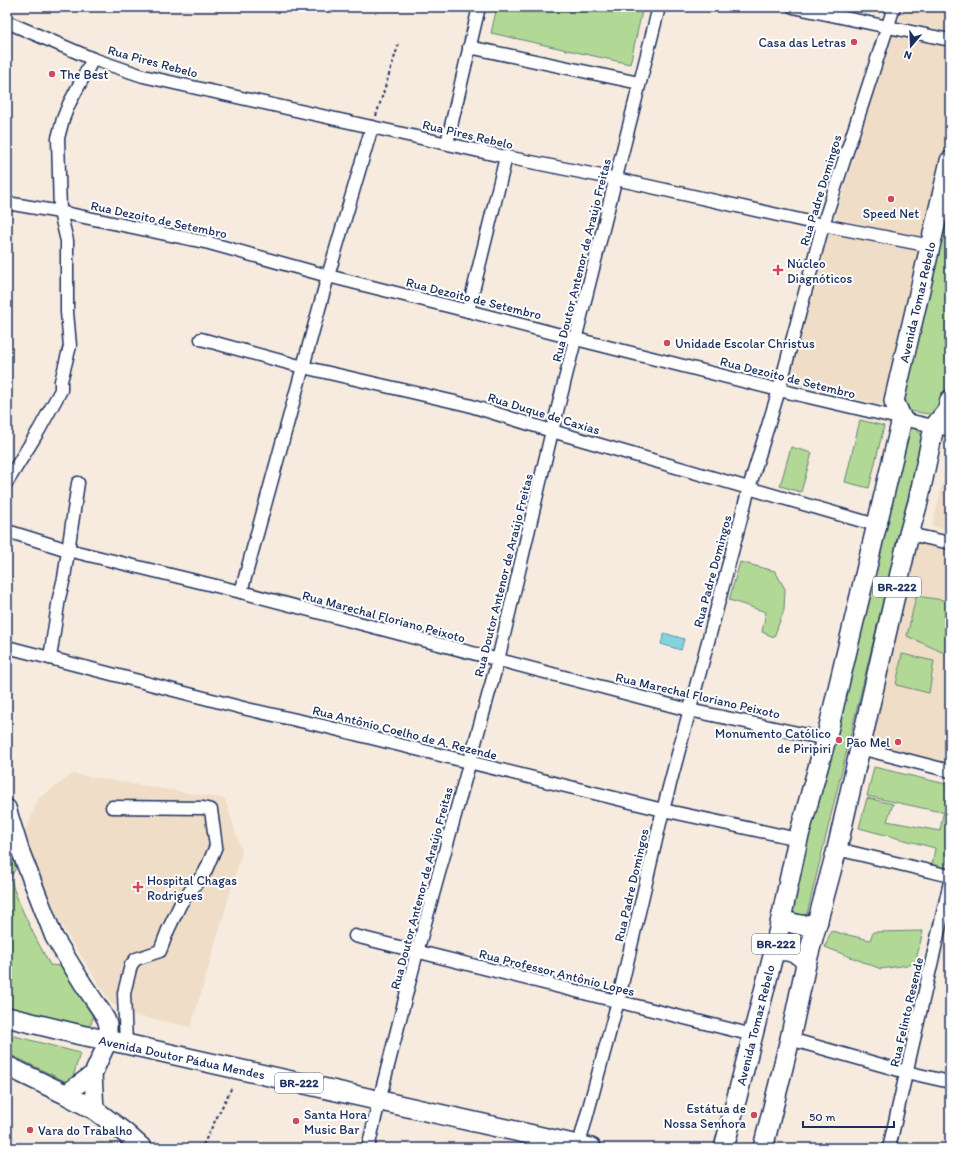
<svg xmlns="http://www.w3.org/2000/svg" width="957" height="1155" font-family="Itim,sans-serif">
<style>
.built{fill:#efddc7}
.green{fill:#b1d894;stroke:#668479}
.water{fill:#84d4df;stroke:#5a92ab}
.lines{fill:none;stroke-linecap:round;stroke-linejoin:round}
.street-casing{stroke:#1b2f5e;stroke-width:15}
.secondary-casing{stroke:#1b2f5e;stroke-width:20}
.primary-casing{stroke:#1b2f5e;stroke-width:22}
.path{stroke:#1b2f5e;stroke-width:2;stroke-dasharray:3 3;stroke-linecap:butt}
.street{stroke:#fff;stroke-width:12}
.secondary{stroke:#fff;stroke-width:17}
.primary{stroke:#fff;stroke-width:19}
.poi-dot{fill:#d1495b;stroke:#fff;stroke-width:1.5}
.labels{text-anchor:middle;stroke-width:4;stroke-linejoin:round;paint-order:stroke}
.shield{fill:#fff;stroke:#5f6d8e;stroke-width:1}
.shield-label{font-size:12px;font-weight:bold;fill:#1b2f5e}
.poi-label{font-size:13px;fill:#1b2f5e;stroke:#fff;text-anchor:start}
.street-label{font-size:13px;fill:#1b2f5e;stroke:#fff}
</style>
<rect width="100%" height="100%" fill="#f6ebde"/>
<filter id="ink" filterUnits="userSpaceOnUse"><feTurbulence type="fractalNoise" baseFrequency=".025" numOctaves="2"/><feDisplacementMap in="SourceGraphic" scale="8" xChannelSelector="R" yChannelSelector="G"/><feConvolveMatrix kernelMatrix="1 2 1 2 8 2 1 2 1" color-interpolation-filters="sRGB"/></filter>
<g filter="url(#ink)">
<g class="built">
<path d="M 904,7 L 950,7 L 950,32 L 899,20 Z"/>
<path d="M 892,34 L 950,48 L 950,125 L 924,239 L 835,218 Z"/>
<path d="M 826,231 L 919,251 L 884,405 L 786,383 Z"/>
<path d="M 950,453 L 950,531 L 932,526 Z"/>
<path d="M 916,542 L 950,552 L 950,766 L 866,744 Z"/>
<path d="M 73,774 L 225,799 L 242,852 L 191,1027 L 129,1014 L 111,1003 L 59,921 L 23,837 L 39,798 Z"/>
</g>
<g class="green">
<path d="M 497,7 L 643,7 L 630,64 L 491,33 Z"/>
<path d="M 950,222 L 950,384 L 944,409 L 935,415 L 910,411 L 907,406 L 904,400 L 944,228 Z"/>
<path d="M 860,420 L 884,426 L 869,488 L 845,482 Z"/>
<path d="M 914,426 L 923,437 L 806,918 L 792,914 L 798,889 L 798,872 L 905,432 Z"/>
<path d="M 791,447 L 812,453 L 801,492 L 780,486 Z"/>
<path d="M 740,562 L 775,571 L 785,589 L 784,610 L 774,637 L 762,632 L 766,612 L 729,600 Z"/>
<path d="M 916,596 L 950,601 L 950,644 L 944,653 L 907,636 Z"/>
<path d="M 902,654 L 934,661 L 929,693 L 896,685 Z"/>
<path d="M 874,767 L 950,785 L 950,814 L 867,796 Z"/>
<path d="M 867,798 L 893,804 L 887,821 L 940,831 L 943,814 L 950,816 L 950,842 L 945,869 L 932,866 L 935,848 L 859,828 Z"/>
<path d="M 7,841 L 16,868 L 10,878 C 20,909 35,937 50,965 L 61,966 L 93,1017 L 90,1027 L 7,1010 Z"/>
<path d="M 781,930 L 790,935 L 801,933 L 797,948 L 790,941 L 778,942 Z"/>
<path d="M 831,931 L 870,940 L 873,932 L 923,931 L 915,964 L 881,969 L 825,947 Z"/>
<path d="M 7,1034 L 80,1053 L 71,1084 L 7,1053 Z"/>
</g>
<path class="water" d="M 664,633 L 684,639 L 681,650 L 661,644 Z"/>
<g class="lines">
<defs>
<g id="street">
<path d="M 793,7 L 950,40"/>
<path d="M 7,22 L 93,59 L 143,76 L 506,157 L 616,179 L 823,225 L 931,246"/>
<path d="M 469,47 L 639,83"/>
<path d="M 447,143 L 479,7"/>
<path d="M 7,203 L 60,212 L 209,243 L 328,276 L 468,311 L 576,339 L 779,390 L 950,430"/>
<path d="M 468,311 L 506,157"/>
<path d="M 201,339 L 303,367 L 468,405 L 552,431 L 876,525"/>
<path d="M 7,482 L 39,430 L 61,390 L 61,381 L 70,346 L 67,312 L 67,241 L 60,212 L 58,138 L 63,119 L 69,104 L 93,59"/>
<path d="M 7,531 L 68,550 L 241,592 L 689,710 L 826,739"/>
<path d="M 909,534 L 950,543"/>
<path d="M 241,592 L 328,276 L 372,127"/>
<path d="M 7,647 L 247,709 L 323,726 L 663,810 L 798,839"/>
<path d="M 50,658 L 59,598 L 64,578 L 78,483"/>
<path d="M 860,748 L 950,771"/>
<path d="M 112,807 L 203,808 L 211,810 L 216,846 L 205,872 L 181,903 L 168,930 L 160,951 L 136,959 L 131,965 L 124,993 L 126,1044"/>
<path d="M 837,849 L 950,876"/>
<path d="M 355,936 L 753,1035"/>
<path d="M 790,1039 L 906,1072 L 950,1082"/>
<path d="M 368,1148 L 379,1101 L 417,952 L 498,660 L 552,431 L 659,7"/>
<path d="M 578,1148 L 618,1001 L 663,810 L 749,488 L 779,390 L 823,225 L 894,7"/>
<path d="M 889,1148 L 950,882"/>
</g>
<g id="secondary">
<path d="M 7,808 L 20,850 L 54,937 L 83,984 L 100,1009 L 106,1019 L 108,1025 L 108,1041 L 93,1074 L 95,1110"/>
<path d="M 65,1094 L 93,1074"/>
</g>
<g id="primary">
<path d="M 781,919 C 793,924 807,929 818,921"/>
<path d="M 774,952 C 786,949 801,952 806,964"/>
<path d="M 7,1017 L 81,1035 L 126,1044 L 591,1148"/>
<path d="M 7,1066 L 65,1094 L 95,1110 L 124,1132 L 142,1148"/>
<path d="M 724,1148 L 774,952 L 798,839 L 826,739 L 902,419 L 894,401 L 950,161"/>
<path d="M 763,1148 L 790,1039 L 806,964 L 837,849 L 909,534 L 918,502 L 934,427 L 947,411 L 950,400"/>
</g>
</defs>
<use href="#street" class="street-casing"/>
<use href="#secondary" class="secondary-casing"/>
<use href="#primary" class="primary-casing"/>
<g class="path">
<path d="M 376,116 L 399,43"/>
<path d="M 203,1145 L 232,1087"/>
</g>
<use href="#street" class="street"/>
<use href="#secondary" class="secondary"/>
<use href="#primary" class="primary"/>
</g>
</g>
<g class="poi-dot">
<circle cx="854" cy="42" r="4"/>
<circle cx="52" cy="74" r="4"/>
<circle cx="891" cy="199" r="4"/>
<path d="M776 264h4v4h4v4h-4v4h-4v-4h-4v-4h4z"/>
<circle cx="667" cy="343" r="4"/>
<circle cx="839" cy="740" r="4"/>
<circle cx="898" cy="742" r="4"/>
<path d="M136 881h4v4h4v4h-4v4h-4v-4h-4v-4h4z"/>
<circle cx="754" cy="1115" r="4"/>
<circle cx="296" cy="1121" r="4"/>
<circle cx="30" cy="1130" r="4"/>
</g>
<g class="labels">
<g class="shield">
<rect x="873" y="577" width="48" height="20" rx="3"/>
<rect x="752" y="934" width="48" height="20" rx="3"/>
<rect x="275" y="1073" width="48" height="20" rx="3"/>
</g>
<g class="shield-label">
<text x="897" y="591">BR-222</text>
<text x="776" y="948">BR-222</text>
<text x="299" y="1087">BR-222</text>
</g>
<g class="poi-label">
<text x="846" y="47" text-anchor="end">Casa das Letras</text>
<text x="60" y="79">The Best</text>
<text x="891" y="218" text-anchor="middle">Speed Net</text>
<text x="787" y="268">Núcleo<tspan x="787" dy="15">Diagnóticos</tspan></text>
<text x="675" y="348">Unidade Escolar Christus</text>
<text x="831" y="738" text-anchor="end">Monumento Católico<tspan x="831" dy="15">de Piripiri</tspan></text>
<text x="890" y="747" text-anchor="end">Pão Mel</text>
<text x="147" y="885">Hospital Chagas<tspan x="147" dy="15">Rodrigues</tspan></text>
<text x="746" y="1113" text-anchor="end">Estátua de<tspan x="746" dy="15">Nossa Senhora</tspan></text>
<text x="304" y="1119">Santa Hora<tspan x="304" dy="15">Music Bar</tspan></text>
<text x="38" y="1135">Vara do Trabalho</text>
</g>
<g class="street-label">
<text transform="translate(153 61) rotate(15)" y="5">Rua Pires Rebelo</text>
<text transform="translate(468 134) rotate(13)" y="5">Rua Pires Rebelo</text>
<text transform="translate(820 190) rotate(-73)" y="5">Rua Padre Domingos</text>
<text transform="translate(159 219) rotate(12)" y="5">Rua Dezoito de Setembro</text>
<text transform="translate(581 260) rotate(-76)" y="5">Rua Doutor Antenor de Araújo Freitas</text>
<text transform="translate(474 298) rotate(14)" y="5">Rua Dezoito de Setembro</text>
<text transform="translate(917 302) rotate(-77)" y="5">Avenida Tomaz Rebelo</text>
<text transform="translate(788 377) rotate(14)" y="5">Rua Dezoito de Setembro</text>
<text transform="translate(544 413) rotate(17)" y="5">Rua Duque de Caxias</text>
<text transform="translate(712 571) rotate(-75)" y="5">Rua Padre Domingos</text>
<text transform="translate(503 575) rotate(-76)" y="5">Rua Doutor Antenor de Araújo Freitas</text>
<text transform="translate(384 616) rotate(15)" y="5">Rua Marechal Floriano Peixoto</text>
<text transform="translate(698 695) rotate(13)" y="5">Rua Marechal Floriano Peixoto</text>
<text transform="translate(405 732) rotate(14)" y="5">Rua Antônio Coelho de A. Rezende</text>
<text transform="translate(631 885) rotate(-77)" y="5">Rua Padre Domingos</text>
<text transform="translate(421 888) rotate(-75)" y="5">Rua Doutor Antenor de Araújo Freitas</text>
<text transform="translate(557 972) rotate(14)" y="5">Rua Professor Antônio Lopes</text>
<text transform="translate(906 1012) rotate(-77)" y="5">Rua Felinto Resende</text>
<text transform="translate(755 1025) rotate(-76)" y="5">Avenida Tomaz Rebelo</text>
<text transform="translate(182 1057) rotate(12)" y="5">Avenida Doutor Pádua Mendes</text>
</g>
</g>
<rect width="957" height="1155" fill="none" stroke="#fff" stroke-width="24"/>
<rect x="12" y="12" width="933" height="1131" fill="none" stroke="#1b2f5e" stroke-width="1.5" filter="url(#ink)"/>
<g transform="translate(911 46) rotate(199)" stroke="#ffffff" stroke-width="3" paint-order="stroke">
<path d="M0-3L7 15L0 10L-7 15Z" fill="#1b2f5e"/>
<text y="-6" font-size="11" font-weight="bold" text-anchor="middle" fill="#1b2f5e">N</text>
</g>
<path d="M803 1121v6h91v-6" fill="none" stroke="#1b2f5e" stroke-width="2"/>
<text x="809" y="1121" font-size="12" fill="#1b2f5e" stroke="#ffffff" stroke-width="3" paint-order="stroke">50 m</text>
</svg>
